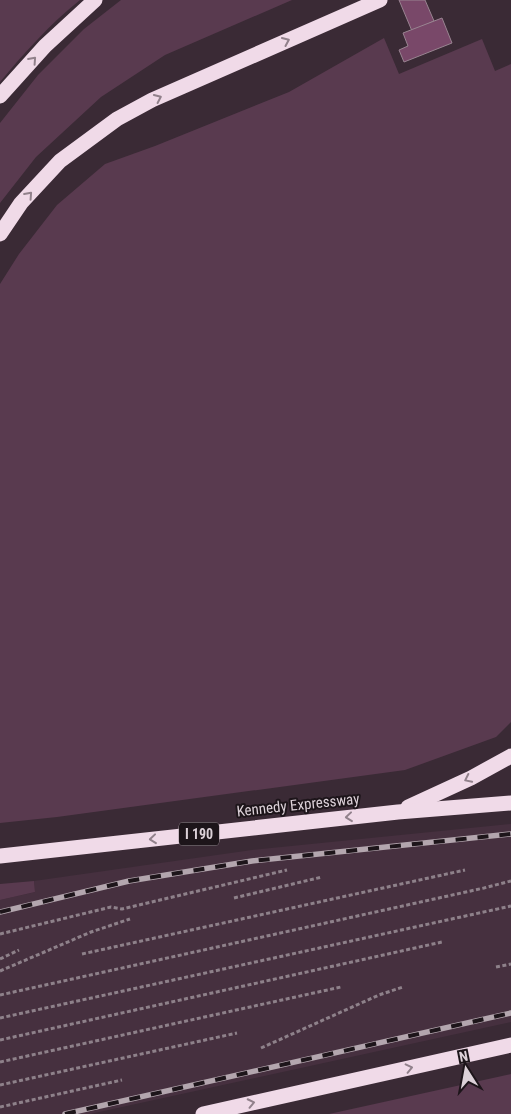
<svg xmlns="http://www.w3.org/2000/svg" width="511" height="1114" font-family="'Roboto Condensed',sans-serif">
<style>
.built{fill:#46303f}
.green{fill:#593a4f}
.building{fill:#794869;stroke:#998491}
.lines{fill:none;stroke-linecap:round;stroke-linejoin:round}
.path{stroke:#8e818a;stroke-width:3;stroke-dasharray:4 2.5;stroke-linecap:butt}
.highway{stroke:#f0dae8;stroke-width:15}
.rail-casing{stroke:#b3a6ae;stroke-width:5.5}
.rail{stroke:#1d151a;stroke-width:4;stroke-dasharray:11;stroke-linecap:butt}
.oneway{stroke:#91818b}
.labels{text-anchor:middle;stroke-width:4;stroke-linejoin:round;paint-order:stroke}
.shield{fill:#1d151a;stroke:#a3999f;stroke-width:1}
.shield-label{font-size:14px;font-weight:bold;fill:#dcd1d8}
.street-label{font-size:15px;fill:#dcd1d8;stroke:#1d151a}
</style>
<rect width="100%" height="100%" fill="#3a2a35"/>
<path class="built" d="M 511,824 L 511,1022 L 90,1114 L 0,1114 L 0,900 L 35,892 L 34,881 L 252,850 Z"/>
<g class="green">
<path d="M 0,0 L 80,0 C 50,24 24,53 0,82 Z"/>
<path d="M 121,0 L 292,0 L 165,55 L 101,97 L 36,157 L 0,203 L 0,123 L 38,75 L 84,29 Z"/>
<path d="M 384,38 L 399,74 L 482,39 L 495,71 L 511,64 L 511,722 L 496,737 L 405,770 L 57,817 L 0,823 L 0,284 L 19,254 L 57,205 L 105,164 L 155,146 L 289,92 Z"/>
<path d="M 34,881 L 35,892 L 0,900 L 0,884 Z"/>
<path d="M 511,1074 L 511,1114 L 329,1114 Z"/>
</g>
<g class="building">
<path d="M 399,0 L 425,0 L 434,21 L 412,31 Z"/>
<path d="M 442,18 L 452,43 L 404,62 L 399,50 L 408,46 L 403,33 Z"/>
</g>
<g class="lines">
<g class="path">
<path d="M 234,898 L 322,877"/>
<path d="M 0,934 L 111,907 L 122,909 L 287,870"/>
<path d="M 82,954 L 465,870"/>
<path d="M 0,959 L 19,950"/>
<path d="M 496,967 L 511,964"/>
<path d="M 0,971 L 91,932 L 130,919"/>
<path d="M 0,995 L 484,888 L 511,881"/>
<path d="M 0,1018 L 511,906"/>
<path d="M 0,1040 L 442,942"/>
<path d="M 261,1048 L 379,995 L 403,987"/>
<path d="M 0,1062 L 341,987"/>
<path d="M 0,1085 L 237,1033"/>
<path d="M 0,1107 L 122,1080"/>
</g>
<g class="highway">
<path d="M 0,96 L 45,46 L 95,0"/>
<path d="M 0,234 L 21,203 L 60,161 L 117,119 L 152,100 L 380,0"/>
<path d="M 408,807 L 471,778 L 511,756"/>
<path d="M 0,856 L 398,812 L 511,803"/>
<path d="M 203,1114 L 511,1045"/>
</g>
<defs>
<g id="rail">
<path d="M 0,912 L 129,881 L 252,861 L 511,834"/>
<path d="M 65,1114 L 511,1013"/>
</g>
</defs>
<use href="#rail" class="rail-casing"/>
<use href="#rail" class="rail"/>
</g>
<defs><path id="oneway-chevron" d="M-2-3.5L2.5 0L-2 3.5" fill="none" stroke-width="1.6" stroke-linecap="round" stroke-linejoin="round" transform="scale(1.25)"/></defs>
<g class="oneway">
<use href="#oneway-chevron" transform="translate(286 41) rotate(-24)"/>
<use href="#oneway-chevron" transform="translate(33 60) rotate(-48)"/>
<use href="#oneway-chevron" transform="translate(158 98) rotate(-25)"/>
<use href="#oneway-chevron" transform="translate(29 195) rotate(-48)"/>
<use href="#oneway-chevron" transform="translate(468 779) rotate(154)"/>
<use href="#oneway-chevron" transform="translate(349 817) rotate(174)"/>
<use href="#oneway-chevron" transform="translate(153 839) rotate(174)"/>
<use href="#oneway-chevron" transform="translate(409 1068) rotate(-13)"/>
<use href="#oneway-chevron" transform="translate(251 1103) rotate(-12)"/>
</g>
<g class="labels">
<rect class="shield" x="179" y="822.5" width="40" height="23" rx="4"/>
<g class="shield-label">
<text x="199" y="839">I 190</text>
</g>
<g class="street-label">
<text transform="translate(298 805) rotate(-6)" y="5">Kennedy Expressway</text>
</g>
</g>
<g transform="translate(466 1069) rotate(349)" stroke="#1d151a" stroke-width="4" paint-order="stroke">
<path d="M0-4L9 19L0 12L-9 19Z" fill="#dcd1d8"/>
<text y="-8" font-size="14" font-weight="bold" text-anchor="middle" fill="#dcd1d8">N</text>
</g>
</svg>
